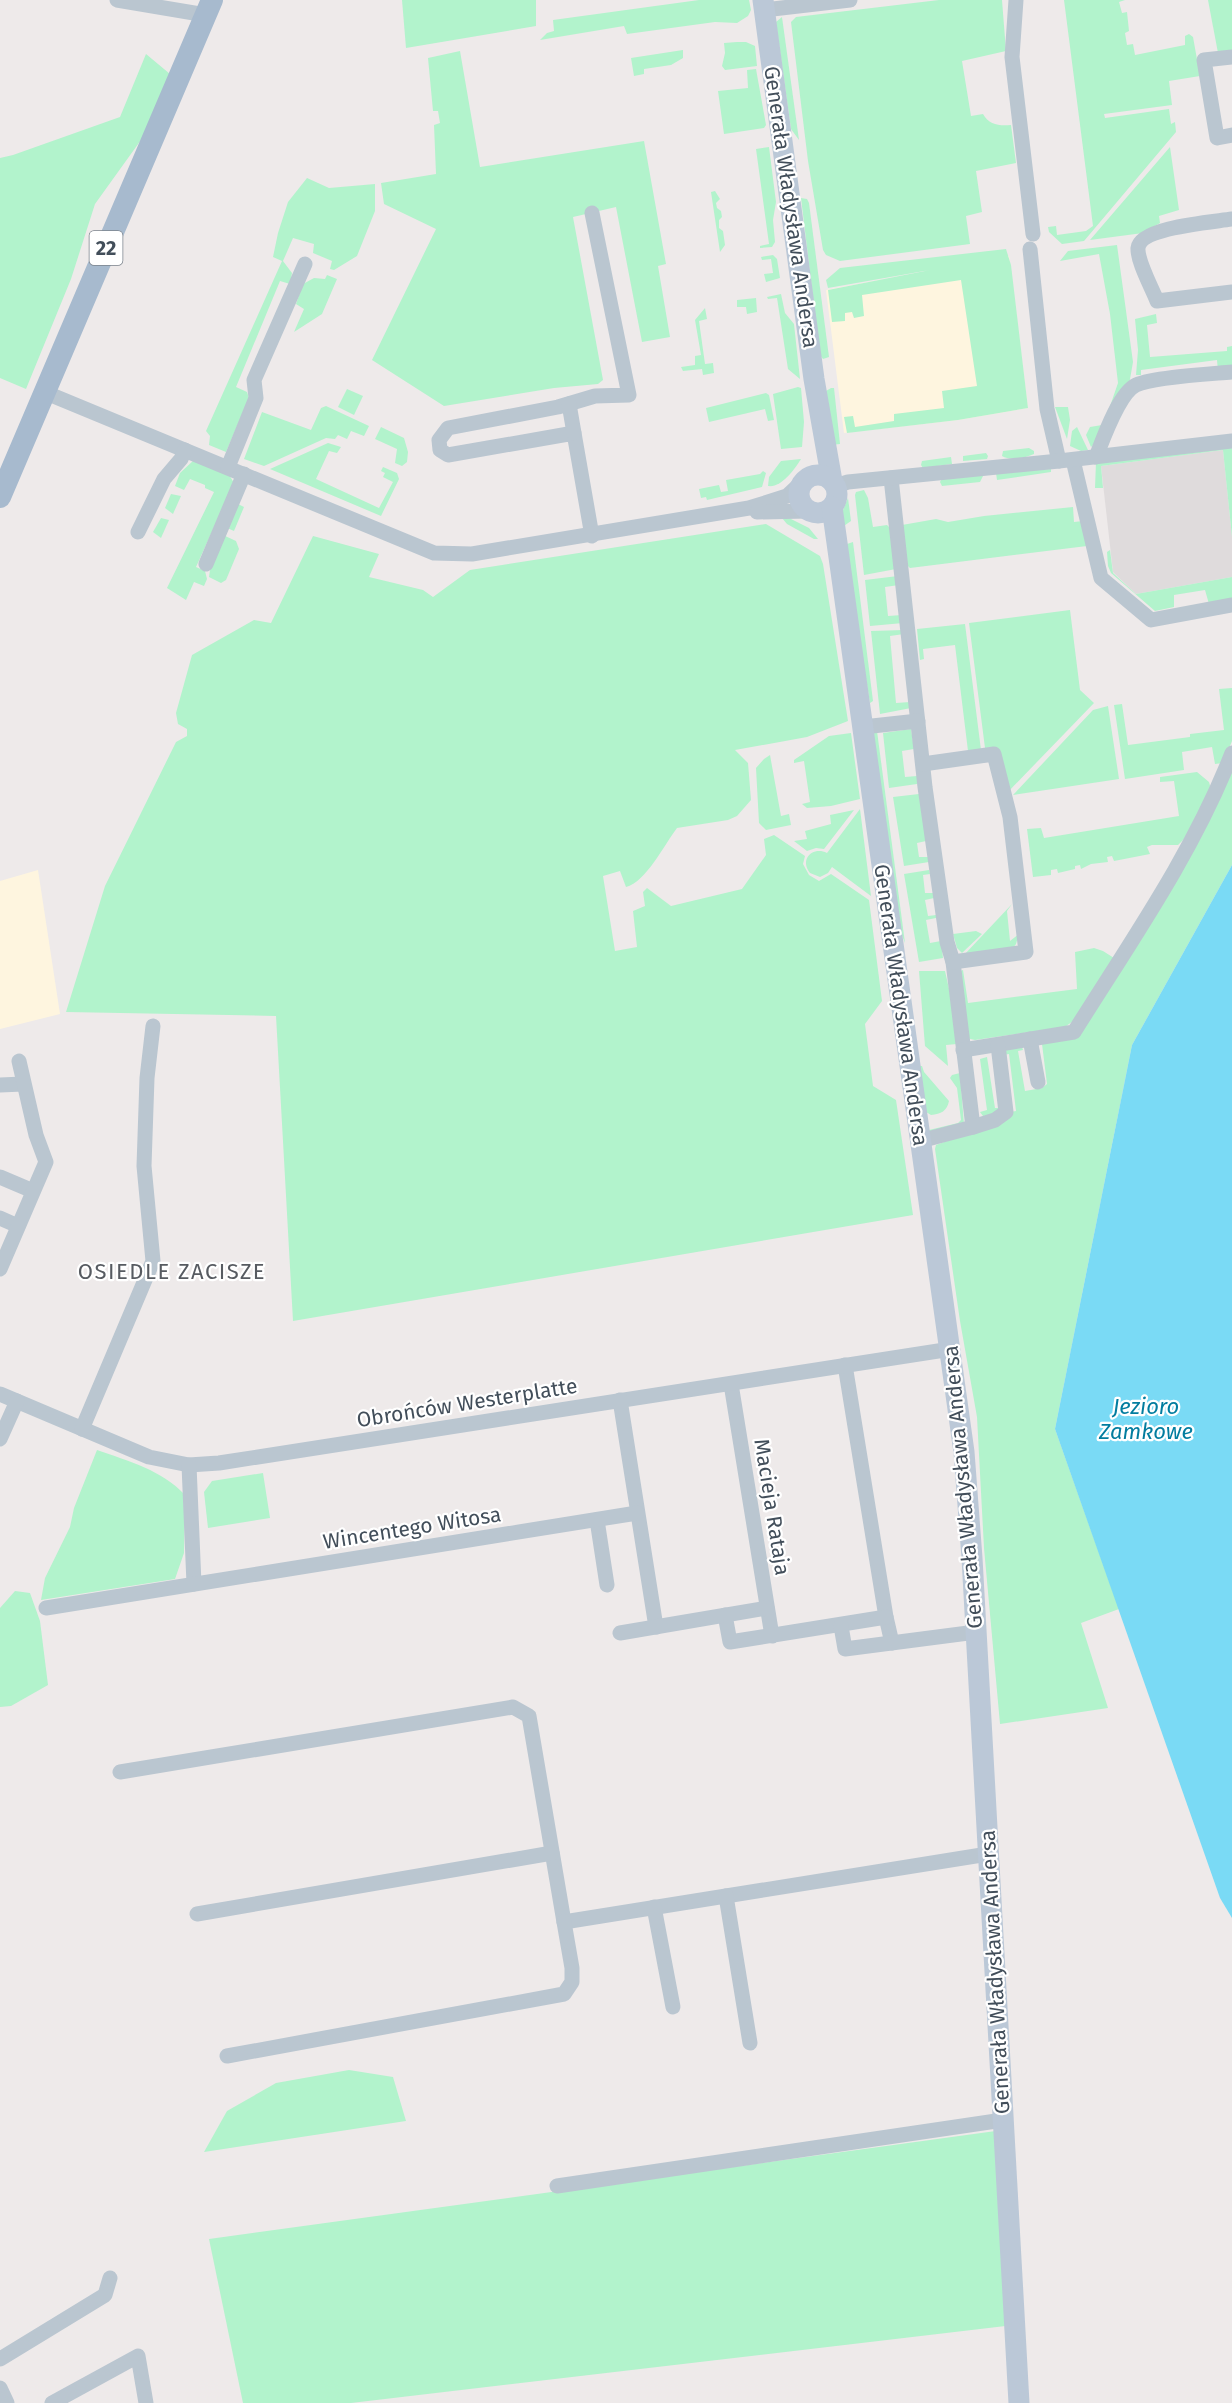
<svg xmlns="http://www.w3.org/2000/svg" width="1232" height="2403" font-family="'Fira Sans',sans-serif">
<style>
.commercial{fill:#fef5df}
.education{fill:#dfdbdc}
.green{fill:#b2f3cc}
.water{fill:#7adaf5}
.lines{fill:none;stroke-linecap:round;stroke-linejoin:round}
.minor{stroke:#bac6d0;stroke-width:15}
.secondary{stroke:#bbc8d7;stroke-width:21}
.primary{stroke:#a7bace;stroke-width:22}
.labels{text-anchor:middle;stroke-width:4.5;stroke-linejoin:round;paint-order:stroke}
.shield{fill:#fff;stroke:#7b838c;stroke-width:1.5}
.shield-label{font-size:20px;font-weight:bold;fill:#424e5a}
.street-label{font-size:21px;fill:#424e5a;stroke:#fff}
.neighbourhood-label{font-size:22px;letter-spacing:1.5px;fill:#575b61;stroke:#fff}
.water-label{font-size:22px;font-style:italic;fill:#027d9f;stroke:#fff}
</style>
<rect width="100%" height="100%" fill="#eeeaea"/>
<g class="commercial">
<path d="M 1009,256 L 1028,408 L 958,420 L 844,433 L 826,290 Z"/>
<path d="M 38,870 L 60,1014 L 0,1029 L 0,881 Z"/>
</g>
<path class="education" d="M 1223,450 L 1232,537 L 1232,577 L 1136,594 L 1113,572 L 1101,466 Z"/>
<g class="green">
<path d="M 402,0 L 536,0 L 536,26 L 406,48 Z"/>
<path d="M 699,0 L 749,0 L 751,10 L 748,16 L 737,23 L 715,22 L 627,34 L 624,26 L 540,40 L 547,33 L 554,31 L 553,20 Z"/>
<path d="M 939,0 L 1002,0 L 1006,51 L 962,61 L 971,116 L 983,114 C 989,125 999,126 1011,125 L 1016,163 L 976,171 L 982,212 L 966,216 L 970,244 L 840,261 L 826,255 L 823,250 L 808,161 L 791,22 L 796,17 Z"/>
<path d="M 1064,0 L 1125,0 L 1119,2 L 1122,13 L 1127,12 L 1129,31 L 1125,33 L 1127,45 L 1133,44 L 1135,55 L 1185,45 L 1185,36 L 1189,34 L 1193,37 L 1200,76 L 1169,81 L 1172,105 L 1104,114 L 1105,118 L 1169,109 L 1171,124 L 1175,122 L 1176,132 L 1084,241 L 1062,244 L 1049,232 L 1048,227 L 1056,226 L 1057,235 L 1086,231 L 1093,226 Z"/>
<path d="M 1208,0 L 1232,0 L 1232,50 L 1218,53 Z"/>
<path d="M 782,17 L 799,140 L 791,129 L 776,22 Z"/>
<path d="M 737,42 L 746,42 L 755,46 L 757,66 L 725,70 L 722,66 L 725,53 L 724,43 Z"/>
<path d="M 683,50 L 683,58 L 671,65 L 644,69 L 644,74 L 634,76 L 631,58 Z"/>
<path d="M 460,51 L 480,167 L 644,141 L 666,264 L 658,266 L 670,337 L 642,342 L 616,207 L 573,217 L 603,380 L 598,384 L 554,388 L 444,406 L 372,360 L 436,229 L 384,204 L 381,183 L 436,174 L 434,125 L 440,123 L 438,111 L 433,111 L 428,58 Z"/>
<path d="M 146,54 L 170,74 L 146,133 L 95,204 L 71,279 L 26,389 L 0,378 L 0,158 L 13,155 L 120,117 Z"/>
<path d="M 756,69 L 766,125 L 764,128 L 724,134 L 718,91 L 748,88 L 747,70 Z"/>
<path d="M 769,147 L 776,202 L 773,220 L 775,242 L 772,247 L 760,248 L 760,246 L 769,244 L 756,149 Z"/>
<path d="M 1170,147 L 1179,210 L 1159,216 L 1160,223 L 1143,233 L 1090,240 Z"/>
<path d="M 307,178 L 329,188 L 375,184 L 375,211 L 357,256 L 334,270 L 330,269 L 332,261 L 313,253 L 314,244 L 293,238 L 283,261 L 292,273 L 290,284 L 280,281 L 236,387 L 247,392 L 249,398 L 226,452 L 209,445 L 210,436 L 206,431 L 282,261 L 273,257 L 278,233 L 288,202 Z"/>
<path d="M 715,191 L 720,199 L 716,203 L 717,208 L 721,211 L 722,217 L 719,220 L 719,228 L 723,231 L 725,245 L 720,252 L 711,192 Z"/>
<path d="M 801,198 L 807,199 L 809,203 L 829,357 L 823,359 L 820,355 Z"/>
<path d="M 1117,245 L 1133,362 L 1129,385 L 1108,412 L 1118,383 L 1110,314 L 1099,254 L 1060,261 L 1068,251 Z"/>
<path d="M 1006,249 L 1011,265 L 1028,408 L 958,420 L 847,433 L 844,417 L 853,416 L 855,427 L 894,421 L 894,414 L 944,408 L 942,391 L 977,386 L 961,280 L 862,295 L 864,316 L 854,318 L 852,312 L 845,313 L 845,321 L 832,322 L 828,290 L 930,270 L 828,288 L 826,280 L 840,268 Z"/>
<path d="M 773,255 L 777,259 L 780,278 L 766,282 L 764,274 L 773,273 L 771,259 L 762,260 L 761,257 Z"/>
<path d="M 327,275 L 337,279 L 322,314 L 294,332 L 304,309 L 296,304 L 303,284 L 314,278 L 325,279 Z"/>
<path d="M 781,294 L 785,313 L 794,324 L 800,379 L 788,369 L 777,298 L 768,299 L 767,297 Z"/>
<path d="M 756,298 L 757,312 L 747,314 L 746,307 L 737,307 L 737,300 Z"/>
<path d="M 705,308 L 707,319 L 699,321 L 705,364 L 713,363 L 714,373 L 703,375 L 702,369 L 683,371 L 681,367 L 695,365 L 695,356 L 701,355 L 695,320 Z"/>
<path d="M 1156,314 L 1157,323 L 1147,325 L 1150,357 L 1227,351 L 1227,347 L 1232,346 L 1232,369 L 1218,371 L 1217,360 L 1141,370 L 1141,375 L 1136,375 L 1138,350 L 1135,319 Z"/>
<path d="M 798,387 L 801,388 L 804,422 L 802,447 L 781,449 L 773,394 Z"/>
<path d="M 831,388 L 834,388 L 840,444 L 831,445 L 826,391 Z"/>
<path d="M 347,389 L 363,396 L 354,415 L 338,407 Z"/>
<path d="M 766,393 L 769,395 L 774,420 L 768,421 L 765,409 L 709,422 L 706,408 Z"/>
<path d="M 326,406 L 369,426 L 364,436 L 351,431 L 347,439 L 338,435 L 335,439 L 326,438 L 264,466 L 244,459 L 262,412 L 311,430 L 321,408 Z"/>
<path d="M 1055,407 L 1068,407 L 1070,420 L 1067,439 Z"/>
<path d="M 1102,425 L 1099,440 L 1091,447 L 1086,435 L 1090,427 Z"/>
<path d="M 381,427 L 404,438 L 408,452 L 407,462 L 402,466 L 395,463 L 397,449 L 375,439 Z"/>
<path d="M 1077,427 L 1088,450 L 1081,451 L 1070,446 L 1072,431 Z"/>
<path d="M 328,443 L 341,447 L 337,453 L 329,451 L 316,479 L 379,508 L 393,482 L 383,477 L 385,473 L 381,471 L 383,467 L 397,473 L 399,479 L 381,516 L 270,469 Z"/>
<path d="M 1232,446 L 1232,537 L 1223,450 L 1101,466 L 1103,488 L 1095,488 L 1096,462 Z"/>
<path d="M 1029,448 L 1034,451 L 1034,454 C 1025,458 1010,461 1002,456 L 1003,451 Z"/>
<path d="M 986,453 L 988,456 L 987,459 L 963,461 L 963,456 Z"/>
<path d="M 951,457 L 952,464 L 923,468 L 921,465 L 922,461 Z"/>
<path d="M 801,459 C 794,470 781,488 768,486 L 769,477 L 781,461 Z"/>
<path d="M 194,460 L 228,473 L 234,483 L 196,567 L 205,571 L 207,579 L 204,586 L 194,582 L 186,600 L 167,588 L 214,492 L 205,488 L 205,485 L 190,479 L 184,490 L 175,486 L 180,473 Z"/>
<path d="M 1051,469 L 1051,472 L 997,480 L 996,473 Z"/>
<path d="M 763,471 L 766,473 L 762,487 L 707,500 L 706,497 L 701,498 L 699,489 L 719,485 L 721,492 L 728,491 L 726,480 L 760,474 Z"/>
<path d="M 980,474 L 983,476 L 980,482 L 942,486 L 940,482 L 942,478 Z"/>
<path d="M 864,490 L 868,498 L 873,527 L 887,525 L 890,528 L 896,569 L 864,575 L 855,495 L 856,492 Z"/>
<path d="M 171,494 L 181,496 L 173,514 L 165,508 Z"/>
<path d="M 848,498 L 851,521 L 841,528 L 840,517 Z"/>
<path d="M 236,503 L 244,507 L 234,531 L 225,527 Z"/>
<path d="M 1073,507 L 1074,522 L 1083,521 L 1087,546 L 910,568 L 907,565 L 902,525 L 936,519 L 948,522 L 984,516 Z"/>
<path d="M 787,517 L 809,528 L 818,539 L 814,539 L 787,524 L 782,518 Z"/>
<path d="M 161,518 L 169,520 L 161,538 L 153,532 Z"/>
<path d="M 766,524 L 820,556 L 823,564 L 848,721 L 807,737 L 735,750 L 748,763 L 751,800 L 737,816 L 728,820 L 677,828 C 664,845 646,882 626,887 L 620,871 L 603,876 L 615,951 L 637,947 L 633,911 L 645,906 L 643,892 L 647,888 L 671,906 L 742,889 L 766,855 L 764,839 L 774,835 L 805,856 L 803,864 L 809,875 L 819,881 L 831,874 L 869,900 L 882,1001 L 865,1024 L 873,1086 L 896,1100 L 913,1215 L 293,1321 L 276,1016 L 66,1012 L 105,886 L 176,742 L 187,736 L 187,729 L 178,724 L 176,713 L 192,655 L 254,620 L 271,623 L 313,536 L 379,554 L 369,577 L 423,590 L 433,597 L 470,570 Z"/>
<path d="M 223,535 L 236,541 L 239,549 L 226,580 L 221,583 L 209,577 L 211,563 Z"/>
<path d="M 853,542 L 873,701 L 870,703 L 844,545 Z"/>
<path d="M 1110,550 L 1113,573 L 1136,594 L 1232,577 L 1232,601 L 1209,604 L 1205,590 L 1174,595 L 1174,607 L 1155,611 L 1111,573 L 1108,566 L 1107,552 Z"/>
<path d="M 898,576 L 899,585 L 885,587 L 888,616 L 902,615 L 903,623 L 870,626 L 865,580 Z"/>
<path d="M 1070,610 L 1080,690 L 1094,703 L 1007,793 L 997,747 L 985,748 L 969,623 Z"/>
<path d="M 965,624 L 981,750 L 968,751 L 955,645 L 923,649 L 924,659 L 920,660 L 917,629 Z"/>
<path d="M 904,630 L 904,634 L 890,636 L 896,703 L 910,702 L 911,708 L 880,714 L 871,631 Z"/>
<path d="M 1232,688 L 1232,741 L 1223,763 L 1215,764 L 1212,747 L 1182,752 L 1184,770 L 1125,779 L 1114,705 L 1122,704 L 1128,745 L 1190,737 L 1190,734 L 1224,730 L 1219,689 Z"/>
<path d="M 1108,706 L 1119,779 L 1013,795 L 1093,710 Z"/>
<path d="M 911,729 L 914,749 L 902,751 L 905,777 L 917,776 L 917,784 L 889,788 L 883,733 Z"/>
<path d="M 877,731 L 905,943 L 898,926 L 869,736 Z"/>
<path d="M 851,733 L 860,799 L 831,806 L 807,808 L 802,804 L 810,802 L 804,761 L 794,763 L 794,760 L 829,736 Z"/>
<path d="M 770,755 L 781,816 L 789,814 L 791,825 L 766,830 L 759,823 L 756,768 L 764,759 Z"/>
<path d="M 1232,766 L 1232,865 L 1132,1045 L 1055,1429 L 1119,1609 L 1081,1623 L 1108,1708 L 1000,1724 L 984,1548 L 977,1417 L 960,1321 L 935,1149 L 936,1145 L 990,1125 L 1010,1112 L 1016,1111 L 1009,1054 L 1003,1055 L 1007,1049 L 1022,1047 L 1023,1050 L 1018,1051 L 1025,1091 L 1042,1088 L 1047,1084 L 1042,1044 L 1079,1036 Z"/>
<path d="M 1197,772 L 1209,782 L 1211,789 L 1190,833 L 1178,845 L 1152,845 L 1147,847 L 1150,854 L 1114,861 L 1112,856 L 1107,857 L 1108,862 L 1091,864 L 1081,869 L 1080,865 L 1075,866 L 1075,869 L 1058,873 L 1057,869 L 1051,870 L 1051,875 L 1033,877 L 1027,829 L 1041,828 L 1044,838 L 1179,816 L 1174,781 L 1160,782 L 1160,777 Z"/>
<path d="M 919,794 L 926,841 L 917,843 L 919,857 L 929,857 L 929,862 L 904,866 L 893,797 Z"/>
<path d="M 860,809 L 871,896 L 832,867 L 828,873 L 820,877 L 810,873 C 799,859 813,846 827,853 Z"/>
<path d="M 854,810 L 824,849 L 816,848 L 807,851 L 794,841 L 807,839 L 805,831 L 831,824 L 830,815 Z"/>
<path d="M 929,870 L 930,874 L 923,875 L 925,893 L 933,893 L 934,898 L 925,900 L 928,916 L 936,915 L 936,918 L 926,920 L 930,943 L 941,941 L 943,958 L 919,962 L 904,874 Z"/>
<path d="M 1012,904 L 1007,911 L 1010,941 L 1019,934 L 1016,944 L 1013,948 L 964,955 Z"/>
<path d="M 976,931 L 982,934 L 962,953 L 957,948 L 953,934 Z"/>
<path d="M 1094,948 L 1103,951 L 1114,958 L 1077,1018 L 1065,1027 L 975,1040 L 966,1038 L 958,972 L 963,970 L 968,1003 L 1077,989 L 1075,952 Z"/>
<path d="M 919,971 L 945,971 L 952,1002 L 957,1044 L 946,1045 L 948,1066 L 925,1046 Z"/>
<path d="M 987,1057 L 995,1108 L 1002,1108 L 996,1115 L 983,1116 L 980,1112 L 987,1110 L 980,1059 Z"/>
<path d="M 919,1066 L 922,1066 L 924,1072 L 949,1101 C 947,1111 941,1114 931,1115 L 926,1112 Z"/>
<path d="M 960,1073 L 964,1125 L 931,1134 L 929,1130 L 958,1123 L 961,1120 L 957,1088 L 950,1078 L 952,1075 Z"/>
<path d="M 97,1450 C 128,1461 162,1470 185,1495 L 184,1553 L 175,1579 L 41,1600 L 45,1578 L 70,1527 L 74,1508 Z"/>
<path d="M 263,1473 L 270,1518 L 208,1528 L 204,1492 L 212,1481 Z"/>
<path d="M 15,1591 L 30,1593 L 40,1621 L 48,1685 L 11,1706 L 0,1707 L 0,1608 Z"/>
<path d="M 349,2070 L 393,2077 L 406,2121 L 204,2152 L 227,2111 L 276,2083 Z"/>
<path d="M 1003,2130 L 1014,2325 L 351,2403 L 243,2403 L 209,2239 Z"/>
</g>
<path class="water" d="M 1232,865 L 1232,1918 L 1220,1898 L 1055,1429 L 1132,1045 Z"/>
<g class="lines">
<g class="minor">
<path d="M 117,0 L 206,15"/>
<path d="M 1016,0 L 1012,57 L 1033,234"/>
<path d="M 764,10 L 850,0"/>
<path d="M 1232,57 L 1204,60 L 1217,138 L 1232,135"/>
<path d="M 592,213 L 629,395 L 595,396 L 558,407 L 448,428 L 439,440 L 440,450 L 448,455 L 574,433 L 592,536"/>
<path d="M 1232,219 C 1214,222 1140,227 1138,248 C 1137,261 1152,288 1157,301 L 1232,292"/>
<path d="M 1030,249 L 1047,409 L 1059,461"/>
<path d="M 44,392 L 434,553 L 472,554 L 749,508 L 787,496 L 802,482"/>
<path d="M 569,404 L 574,433"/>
<path d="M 1096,457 C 1103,439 1119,393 1136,385 C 1154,377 1210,374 1232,372"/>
<path d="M 1073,460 L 1101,578 L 1151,620 L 1231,605"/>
<path d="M 228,467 L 256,398 L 254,380 L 305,264"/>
<path d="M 891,478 L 925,787 L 947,942 L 953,962 L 973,1127 L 920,1141"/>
<path d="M 835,486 L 848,482 L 1059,461 L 1232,441"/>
<path d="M 757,512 L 808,511"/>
<path d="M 138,532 L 164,479 L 181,459 L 185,450"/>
<path d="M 206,564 L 244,474"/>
<path d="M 863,727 L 918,721"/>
<path d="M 923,764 L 994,754 L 1010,817 L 1026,952 L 953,962"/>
<path d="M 1030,1039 L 1038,1082"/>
<path d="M 963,1050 L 1074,1032 C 1131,941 1193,853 1232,753"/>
<path d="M 0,1085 L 23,1084"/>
<path d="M 973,1127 L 995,1120 L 1006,1112 L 998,1045"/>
<path d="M 0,1177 L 33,1191"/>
<path d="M 0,1218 L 18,1226"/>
<path d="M 0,1269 L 46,1162 L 36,1135 L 19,1061"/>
<path d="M 845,1365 L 886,1617 L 892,1643"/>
<path d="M 731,1384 L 772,1636"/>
<path d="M 0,1394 L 149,1457 L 189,1465 L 219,1463 L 951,1349"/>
<path d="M 620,1400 L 656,1627"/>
<path d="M 82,1429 L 153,1261 L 144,1166 L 147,1078 L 153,1026"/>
<path d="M 0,1439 L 17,1401"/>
<path d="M 189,1465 L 194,1584"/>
<path d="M 597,1520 L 607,1585"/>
<path d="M 46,1608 L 637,1513"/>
<path d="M 725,1615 L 730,1642 L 886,1617"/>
<path d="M 841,1626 L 845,1649 L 976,1632"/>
<path d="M 620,1633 L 767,1608"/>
<path d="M 120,1772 L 513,1707 L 529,1716 L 564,1922 L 988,1854"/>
<path d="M 726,1896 L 750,2043"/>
<path d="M 654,1907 L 673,2007"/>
<path d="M 197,1914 L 552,1853"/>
<path d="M 227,2056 L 564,1994 L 572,1982 L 572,1968 L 564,1922"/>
<path d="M 557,2186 L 1003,2120"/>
<path d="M 0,2359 L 105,2295 L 110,2278"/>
<path d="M 0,2388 L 7,2403"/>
<path d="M 52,2403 L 138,2356 L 146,2403"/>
</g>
<g class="secondary">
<path d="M 763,0 L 814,379 L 832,481"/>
<circle cx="818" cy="494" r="19"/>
<path d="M 832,507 L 964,1452 L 972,1558 L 1019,2403"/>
</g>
<path class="primary" d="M 0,497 L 212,0"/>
</g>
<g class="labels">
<rect class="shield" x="89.5" y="231" width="33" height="34" rx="4.5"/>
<g class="shield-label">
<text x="106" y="255">22</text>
</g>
<g class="street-label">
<text transform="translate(791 207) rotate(82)" y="7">Generała Władysława Andersa</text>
<text transform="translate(901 1005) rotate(82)" y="7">Generała Władysława Andersa</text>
<text transform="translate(467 1403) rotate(-9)" y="7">Obrońców Westerplatte</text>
<text transform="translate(963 1487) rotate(-95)" y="7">Generała Władysława Andersa</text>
<text transform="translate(772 1507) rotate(81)" y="7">Macieja Rataja</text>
<text transform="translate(412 1528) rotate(-9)" y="7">Wincentego Witosa</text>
<text transform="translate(995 1972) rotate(-93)" y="7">Generała Władysława Andersa</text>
</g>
<g class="neighbourhood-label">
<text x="172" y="1279">OSIEDLE ZACISZE</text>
</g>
<g class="water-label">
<text x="1146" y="1414">Jezioro<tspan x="1146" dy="25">Zamkowe</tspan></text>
</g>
</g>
</svg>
